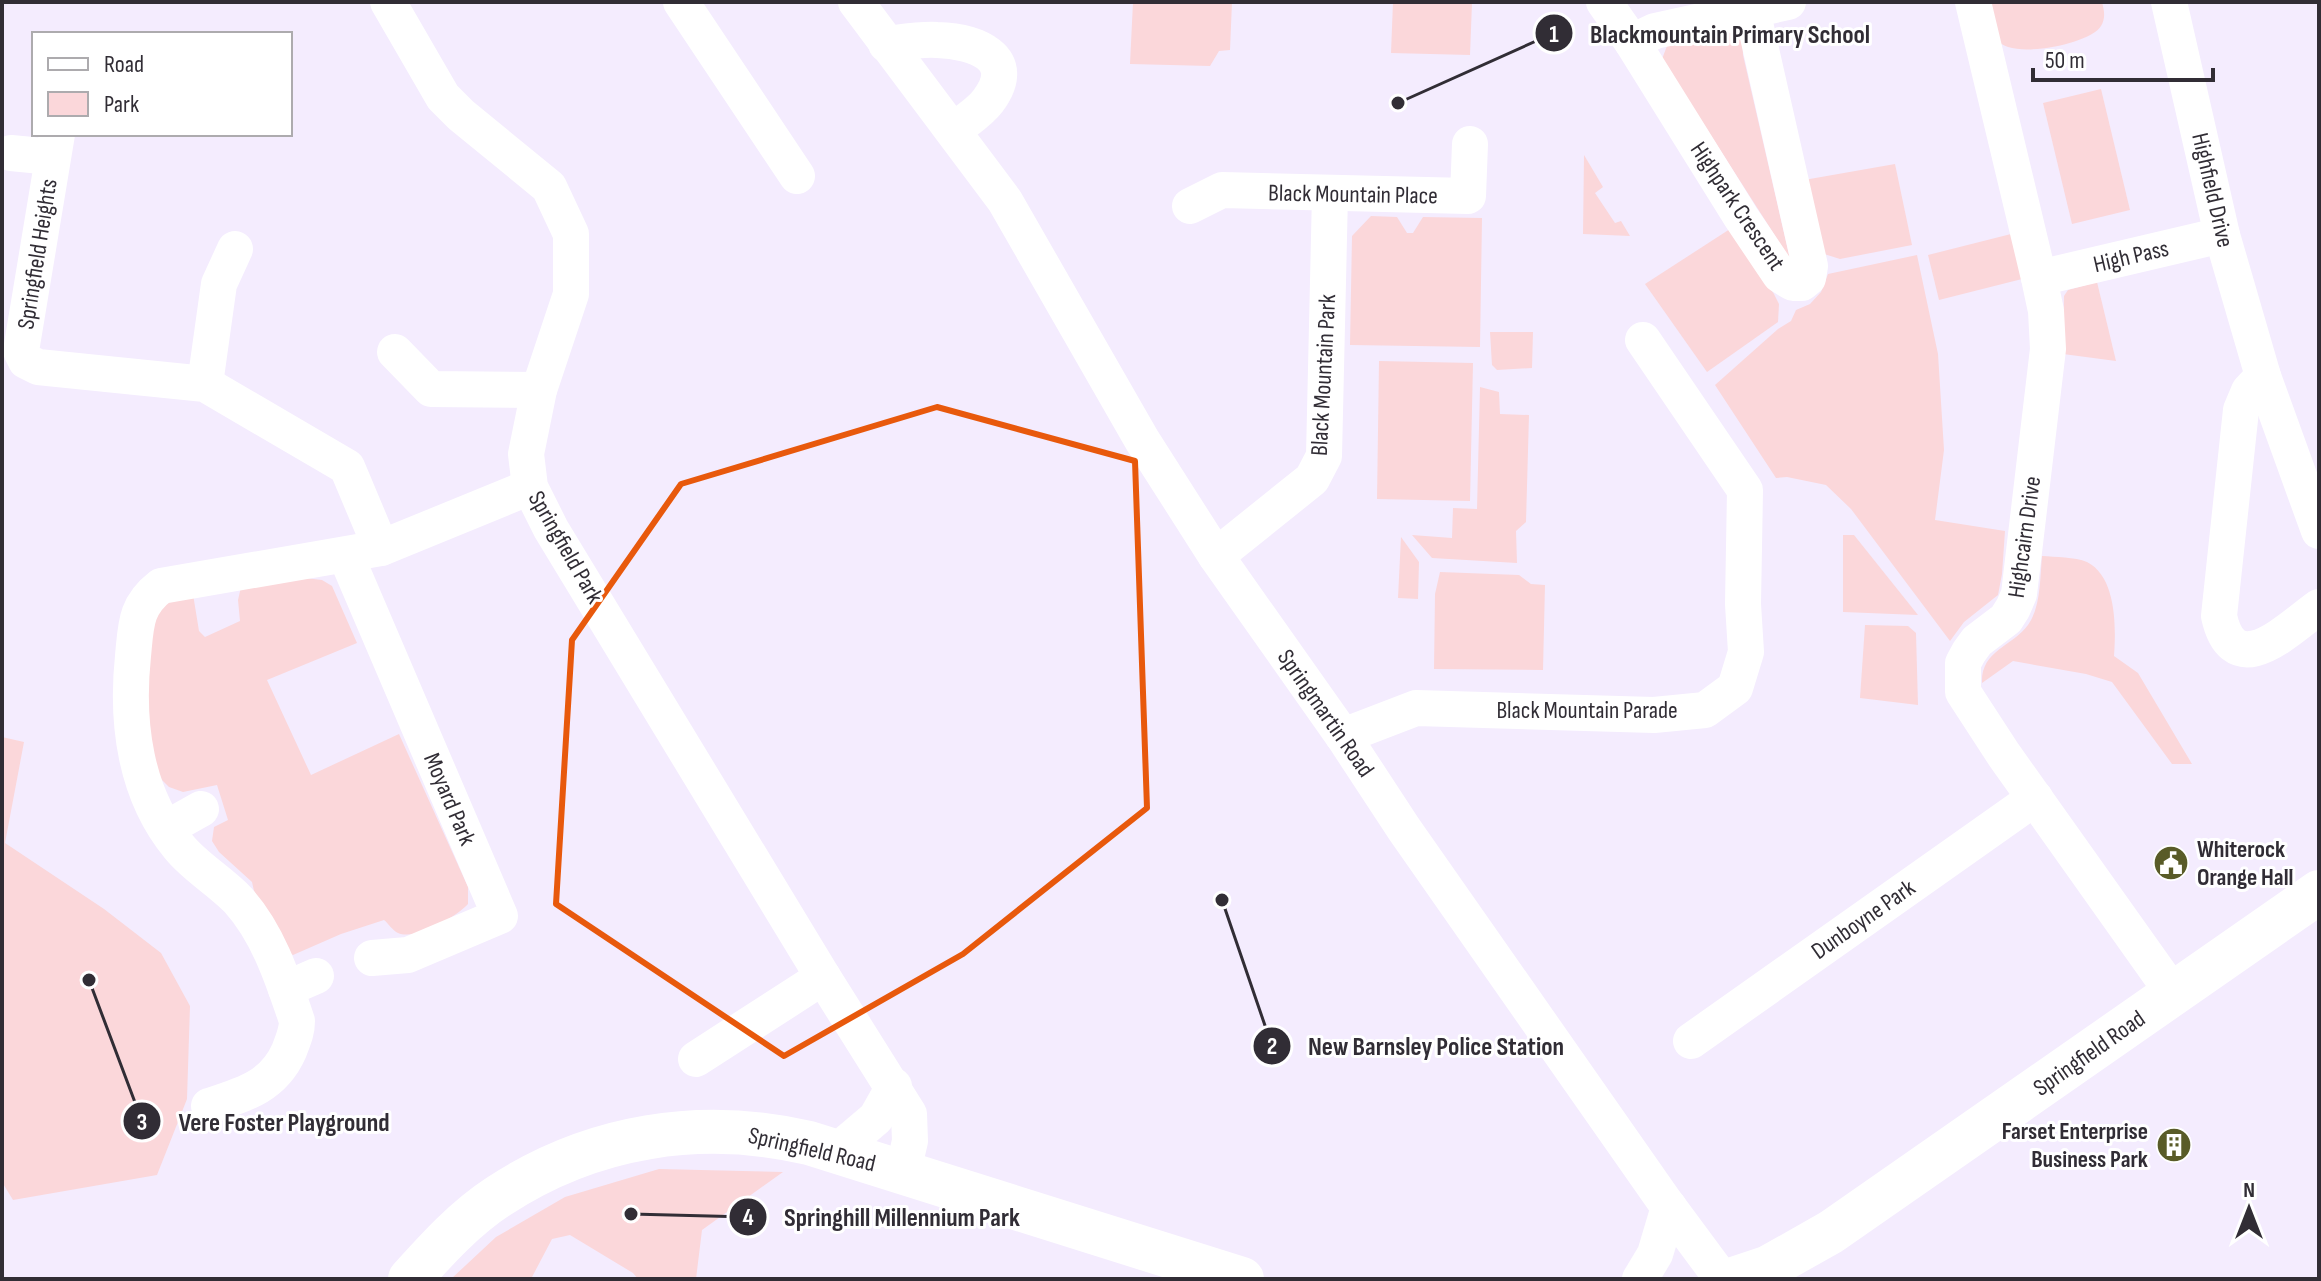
<svg xmlns="http://www.w3.org/2000/svg" width="2321" height="1281" font-family="'Sofia Sans Condensed',sans-serif">
<style>
.green{fill:#fbd7da}
.lines{fill:none;stroke-linecap:round;stroke-linejoin:round}
.minor{stroke:#fff;stroke-width:36}
.highway{stroke:#fff;stroke-width:44}
.marked{fill:none;stroke:#e8590c;stroke-width:6;stroke-linejoin:round}
.labels{text-anchor:middle;stroke-width:6;stroke-linejoin:round;paint-order:stroke}
.street-label{font-size:24px;fill:#312d35;stroke:#fff}
.poi-label{font-size:24px;font-weight:bold;fill:#312d35;stroke:#fff;text-anchor:start}
.leader{fill:none;stroke:#312d35;stroke-width:3}
.callout-dot{fill:#312d35;stroke:#fff;stroke-width:3}
.mark-label{font-size:24px;text-anchor:middle;font-weight:bold;fill:#fff}
.callout-label{font-size:26px;text-anchor:middle;font-weight:bold;fill:#312d35;stroke:#fff;stroke-width:6;stroke-linejoin:round;paint-order:stroke}
</style>
<rect width="100%" height="100%" fill="#f4ecfe"/>
<g class="green">
<path d="M 1133,2 L 1232,2 L 1230,50 L 1219,51 L 1210,66 L 1130,64 Z"/>
<path d="M 1393,2 L 1472,3 L 1470,55 L 1391,53 Z"/>
<path d="M 1990,2 L 2102,2 C 2104,10 2106,18 2101,26 C 2091,44 2008,61 1997,39 C 1992,29 1992,13 1990,2 Z"/>
<path d="M 1728,28 C 1741,35 1743,40 1743,55 L 1790,259 L 1662,59 L 1667,46 Z"/>
<path d="M 2101,89 L 2130,210 L 2072,224 L 2043,103 Z"/>
<path d="M 1584,155 L 1603,187 L 1595,193 L 1615,223 L 1621,221 L 1630,236 L 1583,234 Z"/>
<path d="M 1895,164 L 1912,245 L 1840,259 L 1821,253 L 1804,180 Z"/>
<path d="M 1371,216 L 1397,217 L 1407,233 L 1413,233 L 1423,217 L 1482,218 L 1480,347 L 1350,345 L 1352,236 Z"/>
<path d="M 1730,229 L 1774,294 L 1779,304 L 1778,322 L 1707,372 L 1645,284 Z"/>
<path d="M 2011,234 L 2022,279 L 1939,300 L 1928,255 Z"/>
<path d="M 1917,255 L 1938,354 L 1944,450 L 1935,520 L 2005,531 L 2002,574 L 1998,595 L 1964,622 L 1950,641 L 1851,509 L 1826,485 L 1787,477 L 1776,478 L 1715,385 L 1778,329 L 1791,321 L 1796,310 L 1810,304 L 1821,292 L 1828,274 Z"/>
<path d="M 2097,282 L 2116,361 L 2063,354 L 2064,296 L 2068,290 Z"/>
<path d="M 1490,332 L 1533,332 L 1532,368 L 1497,370 L 1492,365 Z"/>
<path d="M 1379,361 L 1473,363 L 1470,501 L 1377,499 Z"/>
<path d="M 1480,387 L 1499,392 L 1500,414 L 1529,415 L 1526,522 L 1516,531 L 1517,563 L 1432,558 L 1412,535 L 1452,538 L 1453,508 L 1477,509 Z"/>
<path d="M 1843,535 L 1854,535 L 1918,615 L 1843,612 Z"/>
<path d="M 1401,537 L 1419,562 L 1418,599 L 1398,598 Z"/>
<path d="M 2042,556 C 2055,557 2075,557 2087,562 C 2117,577 2116,629 2114,656 L 2138,673 L 2192,764 L 2172,764 L 2112,682 L 2086,674 L 2013,661 L 1982,683 C 1981,650 2012,647 2028,625 C 2041,607 2040,577 2042,556 Z"/>
<path d="M 1440,572 L 1519,575 L 1531,584 L 1545,585 L 1543,670 L 1434,669 L 1435,594 Z"/>
<path d="M 305,578 L 322,580 L 332,586 L 357,643 L 267,680 L 311,775 L 399,734 L 468,887 L 468,904 C 456,917 416,941 398,933 C 393,931 388,923 384,920 L 341,934 L 293,955 L 282,948 L 254,891 L 252,882 L 219,852 L 212,841 L 214,827 L 228,820 L 217,785 L 183,792 L 169,787 L 159,777 L 145,736 L 150,618 L 174,590 L 192,588 L 199,631 L 205,637 L 240,621 L 238,600 L 241,587 Z"/>
<path d="M 1865,625 L 1908,626 L 1916,633 L 1918,705 L 1860,698 Z"/>
<path d="M 2,737 L 24,742 L 5,843 L 104,909 L 161,953 L 190,1006 L 187,1099 L 157,1175 L 13,1200 L 2,1182 Z"/>
<path d="M 659,1169 L 783,1172 L 702,1230 L 696,1279 L 638,1279 L 633,1273 L 570,1235 L 552,1239 L 531,1279 L 451,1279 L 496,1237 L 565,1197 Z"/>
</g>
<g class="lines">
<g class="minor">
<path d="M 388,2 L 443,97 L 461,115 L 549,187 L 571,234 L 571,294 L 539,390 L 526,454 L 530,487 L 551,529 L 823,977 L 909,1114 L 910,1141 L 903,1171"/>
<path d="M 681,2 L 797,176"/>
<path d="M 856,2 L 1005,201 L 1142,440 L 1216,556 L 1343,736 L 1404,829 L 1665,1202 L 1722,1279"/>
<path d="M 1604,2 L 1632,42 L 1741,217 L 1780,275 L 1793,283 L 1802,283 L 1808,278 L 1810,266 L 1752,10"/>
<path d="M 1973,2 L 2039,278 L 2046,311 L 2048,349 L 2019,594 L 2013,608 L 2006,619 L 1977,641 L 1969,652 L 1963,663 L 1963,692 L 2004,755 L 2173,993"/>
<path d="M 2169,2 L 2222,235 L 2263,376 L 2319,531"/>
<path d="M 1632,42 L 1655,31 L 1788,2"/>
<path d="M 886,44 C 903,42 921,39 937,40 C 974,41 1021,57 988,101 C 979,113 965,121 954,130"/>
<path d="M 57,134 L 21,351 L 26,361 L 38,367 L 205,384 L 347,467 L 381,548"/>
<path d="M 11,153 L 52,157"/>
<path d="M 1190,206 L 1222,190 L 1468,196 L 1470,144"/>
<path d="M 2039,278 L 2222,235"/>
<path d="M 395,352 L 431,389 L 539,390"/>
<path d="M 2263,376 L 2249,391 L 2241,410 L 2219,616 C 2234,685 2288,629 2319,607"/>
<path d="M 205,384 L 219,284 L 235,249"/>
<path d="M 346,556 L 500,916 L 408,955 L 372,958"/>
<path d="M 1216,556 L 1312,479 L 1324,456 L 1330,194"/>
<path d="M 1343,736 L 1416,708 L 1654,715 L 1705,710 L 1735,688 L 1746,652 L 1743,604 L 1745,490 L 1643,340"/>
<path d="M 167,828 L 201,809"/>
<path d="M 286,989 L 316,976"/>
<path d="M 1691,1041 L 2035,798"/>
<path d="M 696,1059 L 823,977"/>
<path d="M 209,1106 C 243,1095 273,1087 289,1051 C 293,1040 297,1032 297,1021 C 283,979 268,933 238,900 C 220,881 195,867 179,847 C 135,794 126,723 133,656 C 136,625 135,606 161,586 L 381,548 L 530,487"/>
<path d="M 837,1151 L 876,1118 L 894,1086"/>
<path d="M 1640,1279 L 1655,1254 L 1669,1207"/>
</g>
<g class="highway">
<path d="M 410,1279 C 437,1249 465,1218 499,1196 C 592,1135 701,1118 809,1143 L 1242,1279"/>
<path d="M 1733,1279 L 1769,1267 L 1831,1232 L 2319,892"/>
</g>
</g>
<path class="marked" d="M 937,407 L 1135,461 L 1147,808 L 963,954 L 784,1056 L 556,904 L 572,640 L 681,484 Z"/>
<defs>
<symbol id="civic-disc" viewBox="-11 -11 22 22"><circle r="9.5" fill="#595b28" stroke="#fff"/><path d="M-.6-6.5H3V-4.5H.6V-3L4-1V1h2V6H-6V1h2V-1L-.6-3ZM-1.2 2.5V6h2.4V2.5Z" fill="#fff"/></symbol>
<symbol id="building-disc" viewBox="-11 -11 22 22"><circle r="9.5" fill="#595b28" stroke="#fff"/><path d="M-4-6H4V6H1V3H-1V6H-4ZM-2.5-4.3h1.7v1.8h-1.7ZM.8-4.3h1.7v1.8H.8ZM-2.5-1h1.7V.8h-1.7ZM.8-1h1.7V.8H.8Z" fill="#fff"/></symbol>
</defs>
<g fill-rule="evenodd">
<use href="#civic-disc" x="2151" y="843" width="40" height="40"/>
<use href="#building-disc" x="2154" y="1125" width="40" height="40"/>
</g>
<g class="labels">
<g class="street-label">
<text transform="translate(2213 190) rotate(77)" y="8">Highfield Drive</text>
<text transform="translate(1353 194) rotate(1)" y="8">Black Mountain Place</text>
<text transform="translate(1738 206) rotate(56)" y="8">Highpark Crescent</text>
<text transform="translate(37 254) rotate(-81)" y="8">Springfield Heights</text>
<text transform="translate(2131 256) rotate(-13)" y="8">High Pass</text>
<text transform="translate(1323 375) rotate(-87)" y="8">Black Mountain Park</text>
<text transform="translate(2024 537) rotate(-82)" y="8">Highcairn Drive</text>
<text transform="translate(566 547) rotate(60)" y="8">Springfield Park</text>
<text x="1587" y="718">Black Mountain Parade</text>
<text transform="translate(1326 713) rotate(55)" y="8">Springmartin Road</text>
<text transform="translate(450 799) rotate(67)" y="8">Moyard Park</text>
<text transform="translate(1863 919) rotate(-35)" y="8">Dunboyne Park</text>
<text transform="translate(2089 1053) rotate(-35)" y="8">Springfield Road</text>
<text transform="translate(812 1149) rotate(13)" y="8">Springfield Road</text>
</g>
<g class="poi-label">
<text x="2197" y="857">Whiterock<tspan x="2197" dy="28">Orange Hall</tspan></text>
<text x="2148" y="1139" text-anchor="end">Farset Enterprise<tspan x="2148" dy="28">Business Park</tspan></text>
</g>
</g>
<path class="leader" d="M1398 103L1554 33M1222 900L1272 1046M89 980L142 1121M631 1214L748 1217"/>
<g class="callout-dot">
<circle cx="1398" cy="103" r="8"/>
<circle cx="1222" cy="900" r="8"/>
<circle cx="89" cy="980" r="8"/>
<circle cx="631" cy="1214" r="8"/>
<circle cx="1554" cy="33" r="20"/>
<circle cx="1272" cy="1046" r="20"/>
<circle cx="142" cy="1121" r="20"/>
<circle cx="748" cy="1217" r="20"/>
</g>
<g class="mark-label">
<text x="1554" y="42">1</text>
<text x="1272" y="1054">2</text>
<text x="142" y="1130">3</text>
<text x="748" y="1225">4</text>
</g>
<g class="callout-label">
<text x="1730" y="43">Blackmountain Primary School</text>
<text x="1436" y="1055">New Barnsley Police Station</text>
<text x="284" y="1131">Vere Foster Playground</text>
<text x="902" y="1226">Springhill Millennium Park</text>
</g>
<rect width="2321" height="1281" fill="none" stroke="#312d35" stroke-width="8"/>
<rect x="32" y="32" width="260" height="104" fill="#ffffff" stroke="#adabae" stroke-width="2"/>
<rect x="48" y="58" width="40" height="12" fill="#ffffff" stroke="#adabae" stroke-width="2"/>
<text x="104" y="72" font-size="24" fill="#312d35">Road</text>
<rect x="48" y="92" width="40" height="24" fill="#fbd7da" stroke="#adabae" stroke-width="2"/>
<text x="104" y="112" font-size="24" fill="#312d35">Park</text>
<g transform="translate(2249 1209)" stroke="#ffffff" stroke-width="6" paint-order="stroke">
<path d="M0-6L14 30L0 20L-14 30Z" fill="#312d35"/>
<text y="-12" font-size="22" font-weight="bold" text-anchor="middle" fill="#312d35">N</text>
</g>
<path d="M2033 68v12h180v-12" fill="none" stroke="#312d35" stroke-width="4"/>
<text x="2045" y="68" font-size="24" fill="#312d35" stroke="#ffffff" stroke-width="6" paint-order="stroke">50 m</text>
</svg>
